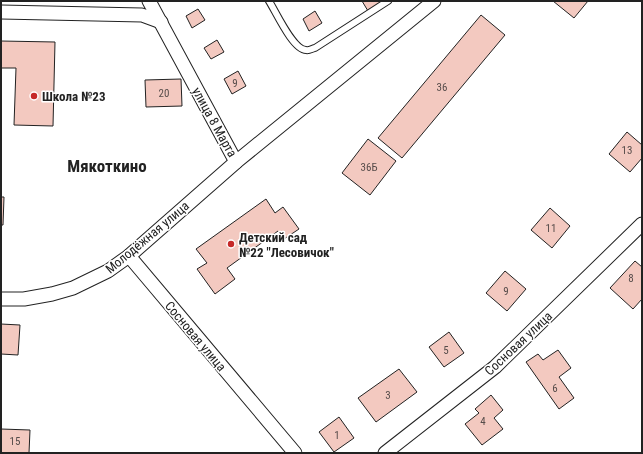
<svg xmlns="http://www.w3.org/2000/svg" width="643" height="454" font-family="'Roboto Condensed',sans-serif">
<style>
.building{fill:#f3c9c0;stroke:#222}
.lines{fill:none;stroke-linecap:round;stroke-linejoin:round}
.lane-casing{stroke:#222;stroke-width:8}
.street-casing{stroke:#222;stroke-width:15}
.lane{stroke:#fff;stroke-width:6}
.street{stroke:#fff;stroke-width:13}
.poi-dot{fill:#c62828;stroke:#fff;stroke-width:1.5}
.labels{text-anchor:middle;stroke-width:3;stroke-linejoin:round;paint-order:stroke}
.number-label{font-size:11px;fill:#564c4a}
.poi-label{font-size:13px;font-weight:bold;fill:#222;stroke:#fff;text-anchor:start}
.street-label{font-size:13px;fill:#222;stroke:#fff}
.district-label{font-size:17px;font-weight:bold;fill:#222;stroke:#fff}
</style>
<rect width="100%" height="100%" fill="#fff"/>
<g class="building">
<path d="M 362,1 L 380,1 L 381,3 L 368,11 Z"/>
<path d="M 553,1 L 588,1 L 574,18 Z"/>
<path d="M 198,9 L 205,20 L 192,28 L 186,16 Z"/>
<path d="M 315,11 L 322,23 L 309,31 L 303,19 Z"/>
<path d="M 481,15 L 505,35 L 402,158 L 378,138 Z"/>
<path d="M 217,40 L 224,52 L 211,59 L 204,48 Z"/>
<path d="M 1,41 L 55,42 L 53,126 L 14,125 L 16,68 L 1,68 Z"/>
<path d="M 238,71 L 246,86 L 232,94 L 224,79 Z"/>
<path d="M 181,79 L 182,106 L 146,107 L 145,80 Z"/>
<path d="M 627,132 L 642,145 L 642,158 L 630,172 L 609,154 Z"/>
<path d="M 368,139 L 396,161 L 370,195 L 342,173 Z"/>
<path d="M 1,197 L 4,197 L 3,225 L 1,225 Z"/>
<path d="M 266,199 L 275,213 L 283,207 L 299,229 L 284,239 L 278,231 L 227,268 L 235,279 L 215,294 L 197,269 L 207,263 L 196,249 Z"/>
<path d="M 550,208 L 570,226 L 552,248 L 531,230 Z"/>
<path d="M 635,261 L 642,267 L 642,299 L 633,309 L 610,288 Z"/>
<path d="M 505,271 L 526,289 L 507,311 L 486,293 Z"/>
<path d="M 1,324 L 20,325 L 18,355 L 1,354 Z"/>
<path d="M 449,332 L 464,353 L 444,367 L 429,347 Z"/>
<path d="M 558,350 L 571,368 L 559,377 L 574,398 L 559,409 L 526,362 L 538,354 L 543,360 Z"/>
<path d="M 399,369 L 417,392 L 376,422 L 358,398 Z"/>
<path d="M 491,395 L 503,410 L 494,418 L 503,429 L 482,445 L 465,424 L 479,413 L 475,409 Z"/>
<path d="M 339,417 L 354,438 L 334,452 L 319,432 Z"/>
<path d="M 1,429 L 30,430 L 29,453 L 1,453 Z"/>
</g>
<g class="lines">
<defs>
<path id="lane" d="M 269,1 C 276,12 293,50 306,50 C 309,51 313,48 315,48 L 388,1"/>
<g id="street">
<path d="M 149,1 L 236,162"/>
<path d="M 1,12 L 142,15 L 161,22"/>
<path d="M 129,256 L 295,453"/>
<path d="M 1,299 L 24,299 L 52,294 L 73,288 L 108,271 L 129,256 L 236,162 L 434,1"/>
<path d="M 385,453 L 495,367 L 642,224"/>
</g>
</defs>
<use href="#lane" class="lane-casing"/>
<use href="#street" class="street-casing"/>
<use href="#lane" class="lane"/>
<use href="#street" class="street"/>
</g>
<g class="poi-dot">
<circle cx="34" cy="96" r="4"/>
<circle cx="231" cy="244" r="4"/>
</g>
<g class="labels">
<g class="number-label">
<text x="235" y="87">9</text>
<text x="442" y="91">36</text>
<text x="164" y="97">20</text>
<text x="627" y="154">13</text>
<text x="369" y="171">36Б</text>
<text x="551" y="232">11</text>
<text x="631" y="282">8</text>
<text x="506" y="295">9</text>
<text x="446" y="354">5</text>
<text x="555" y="392">6</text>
<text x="388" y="399">3</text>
<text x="483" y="425">4</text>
<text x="337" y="439">1</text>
<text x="15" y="445">15</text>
</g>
<g class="poi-label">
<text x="42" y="101">Школа №23</text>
<text x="239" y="242">Детский сад<tspan x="239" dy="15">№22 "Лесовичок"</tspan></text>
</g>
<g class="street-label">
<text transform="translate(215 122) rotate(61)" y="5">улица 8 Марта</text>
<text transform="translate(147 237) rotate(-40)" y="5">Молодёжная улица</text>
<text transform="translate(196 336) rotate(50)" y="5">Сосновая улица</text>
<text transform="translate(518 343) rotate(-43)" y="5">Сосновая улица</text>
</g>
<g class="district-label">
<text x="107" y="172">Мякоткино</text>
</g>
</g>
<rect width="643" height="454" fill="none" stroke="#222222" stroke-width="4"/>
</svg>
